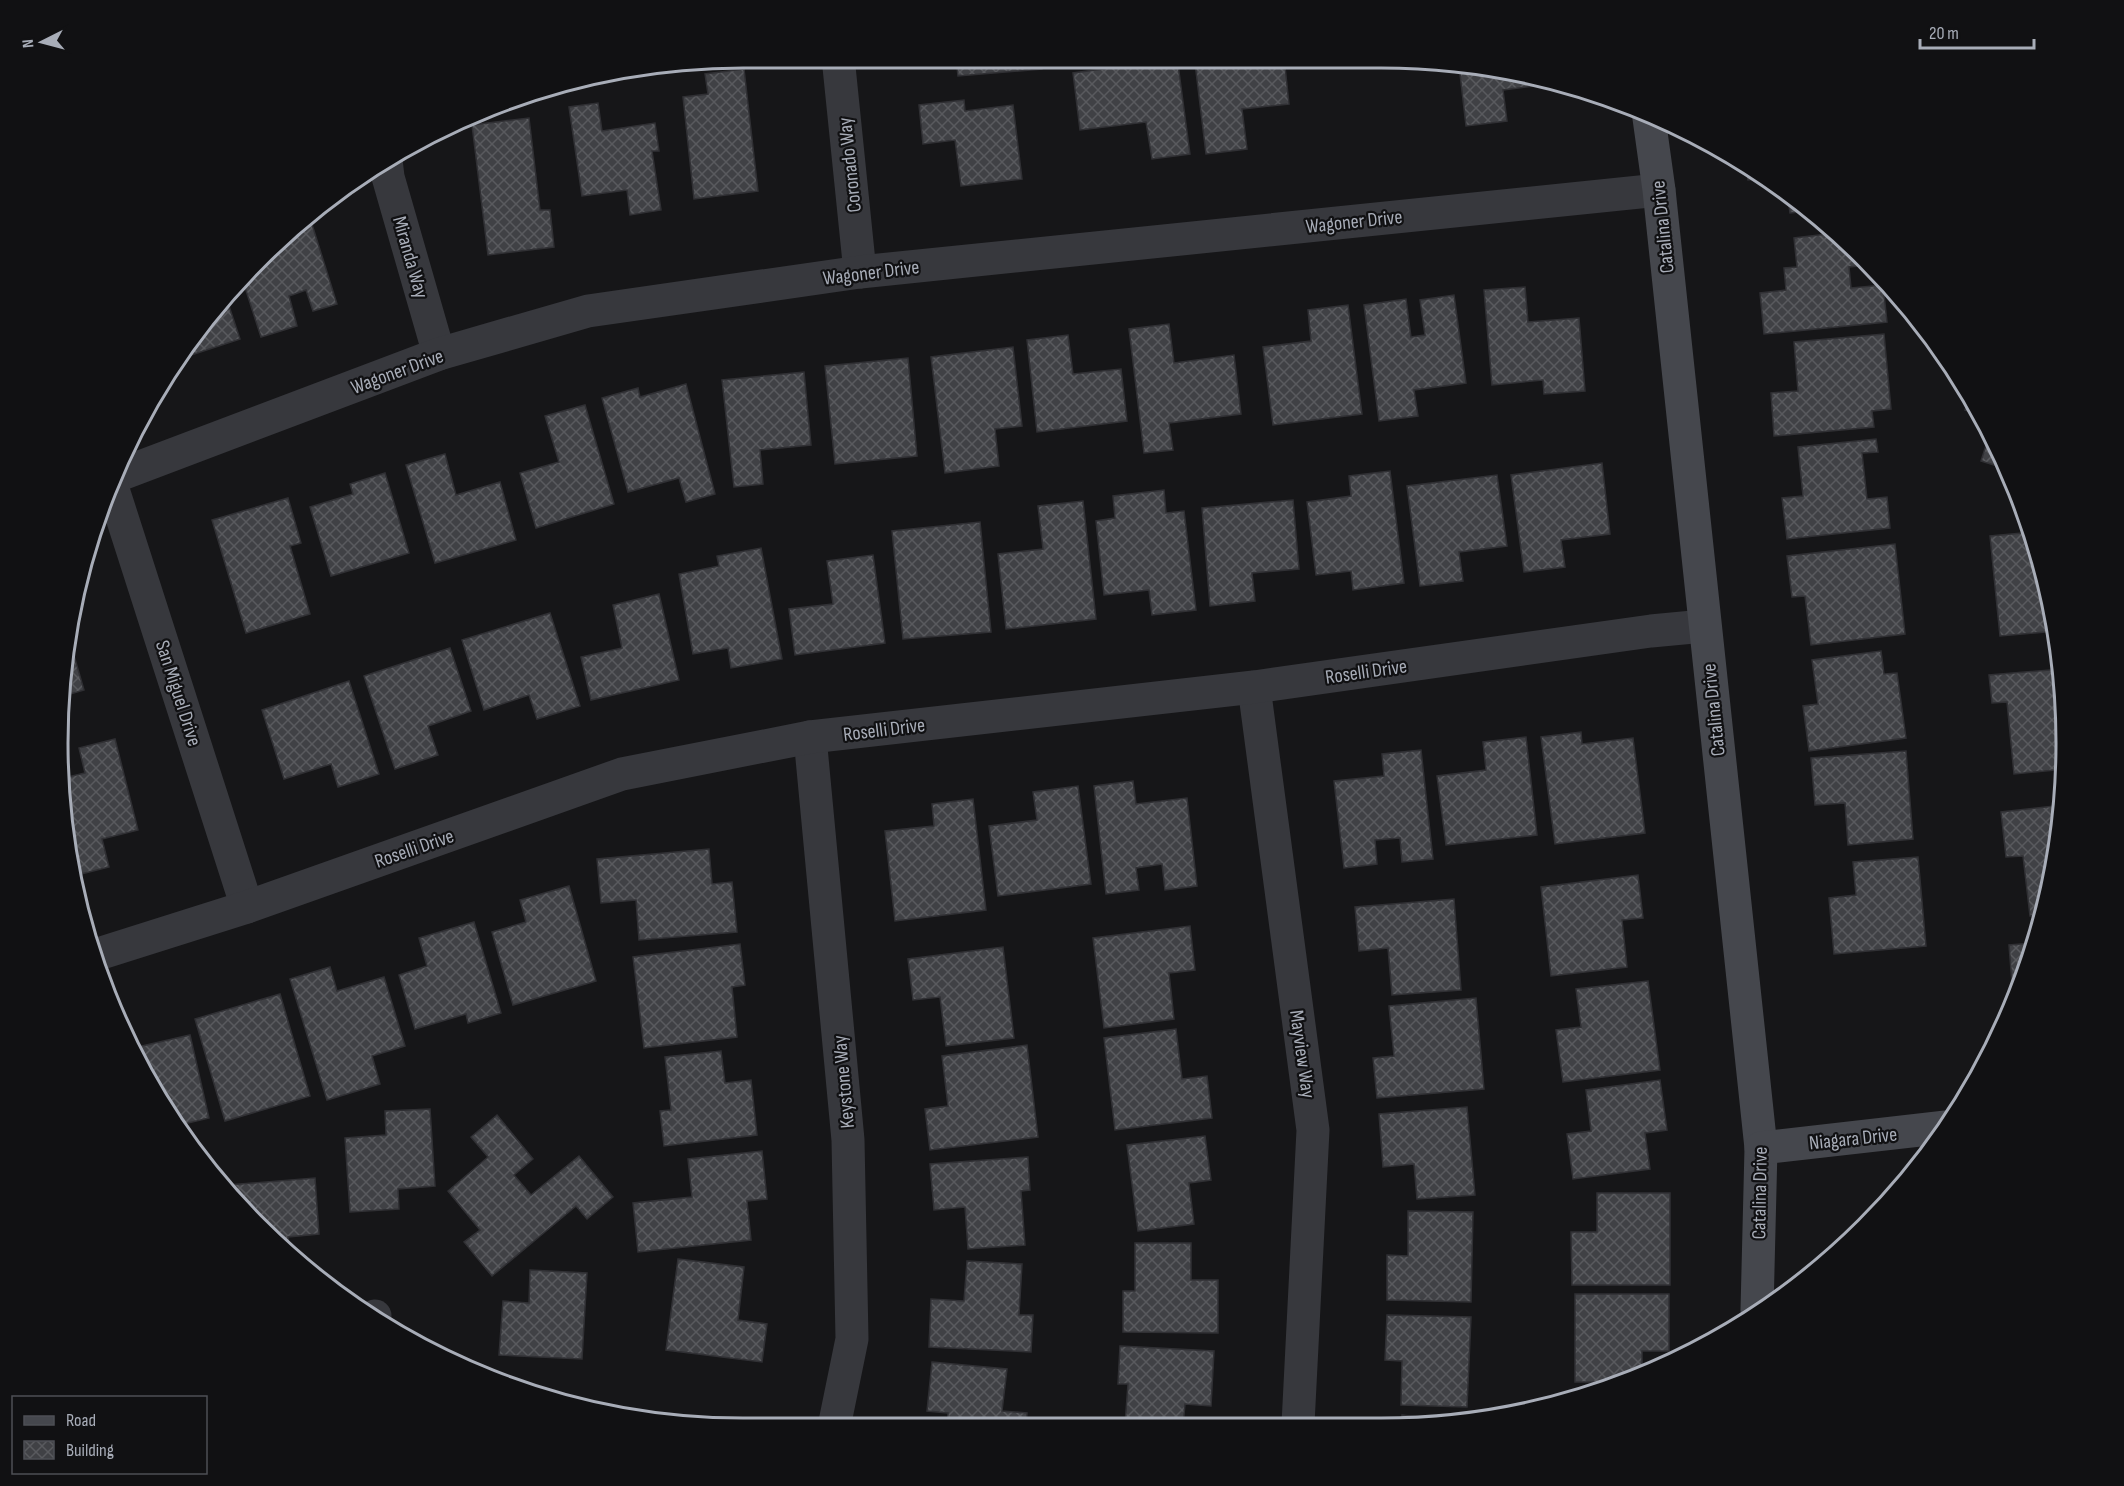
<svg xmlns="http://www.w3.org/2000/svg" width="2124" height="1486" font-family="'Sofia Sans Condensed',sans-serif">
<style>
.building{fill:url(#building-cross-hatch);stroke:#303034;stroke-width:1.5}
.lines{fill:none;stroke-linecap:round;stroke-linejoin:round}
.street{stroke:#37383d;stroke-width:33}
.secondary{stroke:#45474d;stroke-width:33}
.labels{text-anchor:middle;stroke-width:4.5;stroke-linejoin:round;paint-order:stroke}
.street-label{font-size:20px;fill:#a8adb8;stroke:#111113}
.rim{fill:none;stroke:#a8adb8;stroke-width:3}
</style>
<defs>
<pattern id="building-cross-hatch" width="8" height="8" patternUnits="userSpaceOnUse" patternTransform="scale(1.5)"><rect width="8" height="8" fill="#404145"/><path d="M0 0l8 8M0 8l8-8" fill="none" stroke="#595a5e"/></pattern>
</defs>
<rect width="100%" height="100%" fill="#161618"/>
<g class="building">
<path d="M 956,57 L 1041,57 L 1042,69 L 958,76 Z"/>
<path d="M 1138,57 L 1177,57 L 1190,154 L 1152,159 L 1146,122 L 1080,130 L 1073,73 L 1139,64 Z"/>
<path d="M 1242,57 L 1284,57 L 1289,104 L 1242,109 L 1247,149 L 1206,154 L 1195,63 Z"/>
<path d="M 1459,65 L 1515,70 L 1547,80 L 1548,84 L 1503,90 L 1507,121 L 1466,126 Z"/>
<path d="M 744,69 L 758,191 L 694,199 L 683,97 L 708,94 L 705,74 Z"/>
<path d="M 964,100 L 965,111 L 1013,105 L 1022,179 L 961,186 L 955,140 L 923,144 L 919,105 Z"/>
<path d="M 598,103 L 602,131 L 655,123 L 659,151 L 652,151 L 661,210 L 630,215 L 627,190 L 582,196 L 569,107 Z"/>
<path d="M 529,118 L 540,210 L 550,210 L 554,247 L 488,255 L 472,125 Z"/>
<path d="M 1746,163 L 1768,178 L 1748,180 Z"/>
<path d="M 1787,191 L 1799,199 L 1811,211 L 1790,213 Z"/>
<path d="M 310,218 L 337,304 L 313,311 L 306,290 L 289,296 L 297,326 L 261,337 L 242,278 Z"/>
<path d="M 1836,233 L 1869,265 L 1849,267 L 1851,288 L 1883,285 L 1887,322 L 1764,334 L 1760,293 L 1786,290 L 1784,268 L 1797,267 L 1794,238 Z"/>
<path d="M 1525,287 L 1528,322 L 1579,318 L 1585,391 L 1544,394 L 1543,380 L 1492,385 L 1484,290 Z"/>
<path d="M 225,294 L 240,339 L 173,361 Z"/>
<path d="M 1454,295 L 1466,383 L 1414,390 L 1418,416 L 1379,421 L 1364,305 L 1406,299 L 1411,337 L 1425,335 L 1420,300 Z"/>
<path d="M 1348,305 L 1362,414 L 1273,425 L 1263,347 L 1311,341 L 1308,310 Z"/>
<path d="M 1169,324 L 1174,363 L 1234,355 L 1241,414 L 1169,423 L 1173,450 L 1144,453 L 1129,329 Z"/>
<path d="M 1884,334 L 1891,409 L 1872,411 L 1874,427 L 1774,436 L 1771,393 L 1798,391 L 1794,342 Z"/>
<path d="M 1068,335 L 1073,374 L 1121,369 L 1127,421 L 1037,432 L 1027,340 Z"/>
<path d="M 1013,347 L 1022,426 L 995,429 L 999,466 L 945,473 L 931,357 Z"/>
<path d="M 908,358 L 917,456 L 835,464 L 825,366 Z"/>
<path d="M 804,372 L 811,445 L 760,450 L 763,484 L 734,487 L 722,380 Z"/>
<path d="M 686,384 L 715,494 L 686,502 L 679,478 L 628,492 L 602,398 L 638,388 L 640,397 Z"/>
<path d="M 1971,394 L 1975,400 L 1982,416 L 1965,410 Z"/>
<path d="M 585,405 L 614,504 L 536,528 L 520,473 L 559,462 L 545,416 Z"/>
<path d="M 1990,433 L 2007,469 L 1981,461 Z"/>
<path d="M 1876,439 L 1878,452 L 1862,453 L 1867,499 L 1887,497 L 1890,528 L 1787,539 L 1782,498 L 1803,496 L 1798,447 Z"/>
<path d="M 445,454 L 456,495 L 500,482 L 516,540 L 435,563 L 406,465 Z"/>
<path d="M 1602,463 L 1610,534 L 1561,540 L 1565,567 L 1524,572 L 1511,475 Z"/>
<path d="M 1390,471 L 1404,583 L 1353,590 L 1351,571 L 1316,575 L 1307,502 L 1351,496 L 1349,476 Z"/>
<path d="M 385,473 L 409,553 L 331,576 L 310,507 L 353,494 L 350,484 Z"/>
<path d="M 1497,475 L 1507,546 L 1459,552 L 1463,581 L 1420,586 L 1407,486 Z"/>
<path d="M 1164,490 L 1166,513 L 1184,511 L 1196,610 L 1152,615 L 1149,590 L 1104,595 L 1096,521 L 1115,518 L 1113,496 Z"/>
<path d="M 288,498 L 301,543 L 290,546 L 310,614 L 246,633 L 212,520 Z"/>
<path d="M 1293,500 L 1299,569 L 1252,573 L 1255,601 L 1210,606 L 1202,508 Z"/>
<path d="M 1083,501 L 1096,619 L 1006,629 L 998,554 L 1043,549 L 1038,506 Z"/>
<path d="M 980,522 L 991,632 L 903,639 L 892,531 Z"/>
<path d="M 2033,532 L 2056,631 L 2000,636 L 1990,536 Z"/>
<path d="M 1895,544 L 1905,634 L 1811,645 L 1805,596 L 1792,597 L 1787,556 Z"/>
<path d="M 761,548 L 782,659 L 731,668 L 728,648 L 693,654 L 679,574 L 719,566 L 717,556 Z"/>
<path d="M 873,555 L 885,643 L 795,655 L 789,609 L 833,604 L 827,561 Z"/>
<path d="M 659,594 L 679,680 L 591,700 L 581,657 L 622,648 L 613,605 Z"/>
<path d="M 550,613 L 580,706 L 537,719 L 529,695 L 484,710 L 462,640 Z"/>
<path d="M 68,635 L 84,690 L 63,696 L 63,653 Z"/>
<path d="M 450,648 L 471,711 L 428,726 L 438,755 L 395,769 L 364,676 Z"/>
<path d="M 1881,651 L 1884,674 L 1897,673 L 1906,738 L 1809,751 L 1803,706 L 1818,704 L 1812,660 Z"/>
<path d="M 2062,669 L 2065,769 L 2014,774 L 2007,702 L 1992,703 L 1989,675 Z"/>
<path d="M 349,681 L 379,774 L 338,787 L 331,764 L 284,779 L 262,710 Z"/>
<path d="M 1581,732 L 1582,744 L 1633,738 L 1645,833 L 1555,844 L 1541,737 Z"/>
<path d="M 1526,737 L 1537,835 L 1446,845 L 1437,776 L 1486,770 L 1483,742 Z"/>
<path d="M 115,739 L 138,830 L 102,839 L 109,867 L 73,876 L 63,833 L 63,778 L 85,773 L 79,748 Z"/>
<path d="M 1421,750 L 1433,859 L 1402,862 L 1400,838 L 1375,840 L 1377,864 L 1344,868 L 1334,781 L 1384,776 L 1382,754 Z"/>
<path d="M 1906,751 L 1913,839 L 1848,845 L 1845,803 L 1815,805 L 1811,758 Z"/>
<path d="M 1133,781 L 1136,804 L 1187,798 L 1197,886 L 1165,890 L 1162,864 L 1136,868 L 1139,890 L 1106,894 L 1094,786 Z"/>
<path d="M 1078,786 L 1091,884 L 998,896 L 989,826 L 1037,820 L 1033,792 Z"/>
<path d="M 973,799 L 986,910 L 895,921 L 885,831 L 934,826 L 932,804 Z"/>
<path d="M 2063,805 L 2045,915 L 2030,916 L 2023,856 L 2006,857 L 2001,812 Z"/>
<path d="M 709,849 L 712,884 L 732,882 L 737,932 L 639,940 L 636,900 L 601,903 L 597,859 Z"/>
<path d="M 1918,857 L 1926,946 L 1834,954 L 1829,898 L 1856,895 L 1853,862 Z"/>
<path d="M 1638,875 L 1643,918 L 1622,920 L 1627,967 L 1551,976 L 1541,887 Z"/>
<path d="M 569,886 L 596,981 L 513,1005 L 492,932 L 526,922 L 520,900 Z"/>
<path d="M 1454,899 L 1461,990 L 1392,995 L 1388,948 L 1359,951 L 1355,907 Z"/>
<path d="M 474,922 L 501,1013 L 468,1023 L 466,1014 L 415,1029 L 399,975 L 427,966 L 419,938 Z"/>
<path d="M 1190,926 L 1195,970 L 1169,973 L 1174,1019 L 1104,1028 L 1093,938 Z"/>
<path d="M 2035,943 L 2015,996 L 2013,996 L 2009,945 Z"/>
<path d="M 740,944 L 745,985 L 732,987 L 737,1037 L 644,1048 L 633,957 Z"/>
<path d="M 1003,947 L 1014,1038 L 946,1046 L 940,997 L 913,1000 L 908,959 Z"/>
<path d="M 330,967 L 337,991 L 384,977 L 405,1046 L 372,1056 L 380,1084 L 327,1100 L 290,979 Z"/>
<path d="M 1648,981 L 1660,1070 L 1563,1082 L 1556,1030 L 1581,1027 L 1576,989 Z"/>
<path d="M 280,994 L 310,1096 L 225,1121 L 195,1019 Z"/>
<path d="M 1476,998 L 1484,1089 L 1377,1098 L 1373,1058 L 1394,1056 L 1389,1006 Z"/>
<path d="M 1176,1029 L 1182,1079 L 1207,1076 L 1212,1118 L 1115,1130 L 1104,1038 Z"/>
<path d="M 190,1035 L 209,1118 L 180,1125 L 136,1058 L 133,1048 Z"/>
<path d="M 1027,1045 L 1038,1137 L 930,1150 L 925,1109 L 948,1106 L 942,1056 Z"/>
<path d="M 721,1051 L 725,1083 L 751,1080 L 757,1135 L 664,1146 L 660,1111 L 671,1110 L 665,1057 Z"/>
<path d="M 1660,1080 L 1667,1130 L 1645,1133 L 1650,1169 L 1573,1179 L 1567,1134 L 1591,1131 L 1586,1090 Z"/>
<path d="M 1467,1107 L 1475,1195 L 1417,1199 L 1414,1164 L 1383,1167 L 1379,1114 Z"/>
<path d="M 430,1109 L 435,1186 L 398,1189 L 399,1209 L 350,1212 L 345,1138 L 386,1135 L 385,1111 Z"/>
<path d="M 497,1115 L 533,1159 L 514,1175 L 531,1195 L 579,1156 L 613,1197 L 587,1219 L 576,1206 L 492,1276 L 464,1242 L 480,1230 L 448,1191 L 488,1157 L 471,1137 Z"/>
<path d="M 1205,1136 L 1211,1180 L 1189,1183 L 1194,1224 L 1138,1231 L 1127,1145 Z"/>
<path d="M 762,1151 L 767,1199 L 747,1201 L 751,1240 L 638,1252 L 633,1203 L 692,1197 L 688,1159 Z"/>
<path d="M 1028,1157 L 1030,1190 L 1021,1191 L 1025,1245 L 968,1249 L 965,1207 L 934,1210 L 930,1164 Z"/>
<path d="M 315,1178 L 319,1234 L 288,1237 L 290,1254 L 230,1198 L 228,1185 Z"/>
<path d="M 1597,1193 L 1670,1193 L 1670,1285 L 1572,1285 L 1571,1232 L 1597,1232 Z"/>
<path d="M 1408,1211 L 1473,1212 L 1471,1302 L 1387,1300 L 1387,1255 L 1408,1256 Z"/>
<path d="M 1135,1243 L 1191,1243 L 1191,1280 L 1218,1280 L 1218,1333 L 1123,1332 L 1123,1291 L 1135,1291 Z"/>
<path d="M 678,1259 L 744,1267 L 738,1320 L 767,1324 L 762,1362 L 666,1350 Z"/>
<path d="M 967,1261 L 1022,1264 L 1019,1315 L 1033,1315 L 1031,1352 L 929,1347 L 931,1299 L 964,1301 Z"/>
<path d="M 530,1270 L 587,1273 L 582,1359 L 499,1355 L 503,1301 L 529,1303 Z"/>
<path d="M 1575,1294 L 1669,1294 L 1669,1351 L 1642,1351 L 1642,1374 L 1622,1382 L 1575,1382 Z"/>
<path d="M 1387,1315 L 1471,1317 L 1467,1407 L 1401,1405 L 1402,1361 L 1385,1360 Z"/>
<path d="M 1120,1346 L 1214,1351 L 1211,1406 L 1185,1404 L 1183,1425 L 1125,1425 L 1128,1384 L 1118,1384 Z"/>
<path d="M 932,1362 L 1007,1369 L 1002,1411 L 1027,1413 L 1026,1426 L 947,1426 L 948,1413 L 927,1411 Z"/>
<path d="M 1402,1415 L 1466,1423 L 1401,1423 Z"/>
</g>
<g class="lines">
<g class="street">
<path d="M 838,57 L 860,272"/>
<path d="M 386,160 L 388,177 L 439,354"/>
<path d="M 111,478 L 439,354 L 588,311 L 860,272 L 1659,190"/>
<path d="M 110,480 L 247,907"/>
<path d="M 1254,687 L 1313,1130 L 1298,1424"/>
<path d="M 810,737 L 848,1140 L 852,1339 L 834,1427"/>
<path d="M 92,956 L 247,907 L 622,774 L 810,737 L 1254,687 L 1651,631 L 1704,626"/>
<path d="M 373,1317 L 375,1316"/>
</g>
<g class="secondary">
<path d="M 1648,111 L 1659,190 L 1761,1148 L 1757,1310"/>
<path d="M 1761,1148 L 1946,1127"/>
</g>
</g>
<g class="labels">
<g class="street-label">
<text transform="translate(849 165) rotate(-96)" y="7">Coronado Way</text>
<text transform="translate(1354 221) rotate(-6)" y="7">Wagoner Drive</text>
<text transform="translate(1662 227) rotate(-96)" y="7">Catalina Drive</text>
<text transform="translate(411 257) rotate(74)" y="7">Miranda Way</text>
<text transform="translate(871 272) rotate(-7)" y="7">Wagoner Drive</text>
<text transform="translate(397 371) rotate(-20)" y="7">Wagoner Drive</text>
<text transform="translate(1366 671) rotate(-8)" y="7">Roselli Drive</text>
<text transform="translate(179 693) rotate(72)" y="7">San Miguel Drive</text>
<text transform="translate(1713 710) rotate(-96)" y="7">Catalina Drive</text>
<text transform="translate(884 729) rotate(-7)" y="7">Roselli Drive</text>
<text transform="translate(414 848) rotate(-19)" y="7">Roselli Drive</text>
<text transform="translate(1303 1054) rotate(82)" y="7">Mayview Way</text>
<text transform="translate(843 1082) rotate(-95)" y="7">Keystone Way</text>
<text transform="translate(1853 1138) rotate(-6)" y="7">Niagara Drive</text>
<text transform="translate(1759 1193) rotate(-89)" y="7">Catalina Drive</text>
</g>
</g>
<path d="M0 0H2124V1486H0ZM743 68H1381A675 675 0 0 1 2056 743V743A675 675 0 0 1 1381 1418H743A675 675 0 0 1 68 743V743A675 675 0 0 1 743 68Z" fill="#111113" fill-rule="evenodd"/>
<path class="rim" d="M743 68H1381A675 675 0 0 1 2056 743V743A675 675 0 0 1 1381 1418H743A675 675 0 0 1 68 743V743A675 675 0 0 1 743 68Z"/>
<rect x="12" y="1396" width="195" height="78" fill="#111113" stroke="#4d4f55" stroke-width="1.5"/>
<rect x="24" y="1416" width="30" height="9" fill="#45474d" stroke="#4d4f55" stroke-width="1.5"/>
<text x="66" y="1426" font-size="18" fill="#a8adb8">Road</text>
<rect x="24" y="1441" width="30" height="18" fill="url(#building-cross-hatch)" stroke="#4d4f55" stroke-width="1.5"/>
<text x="66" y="1456" font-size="18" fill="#a8adb8">Building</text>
<g transform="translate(42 42) rotate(264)" stroke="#111113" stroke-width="4.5" paint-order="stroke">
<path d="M0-4.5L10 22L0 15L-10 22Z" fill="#a8adb8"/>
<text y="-9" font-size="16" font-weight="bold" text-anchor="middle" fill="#a8adb8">N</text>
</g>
<path d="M1920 39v9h114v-9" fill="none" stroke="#a8adb8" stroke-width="3"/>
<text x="1929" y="39" font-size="18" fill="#a8adb8" stroke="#111113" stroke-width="4.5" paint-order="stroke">20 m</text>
</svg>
